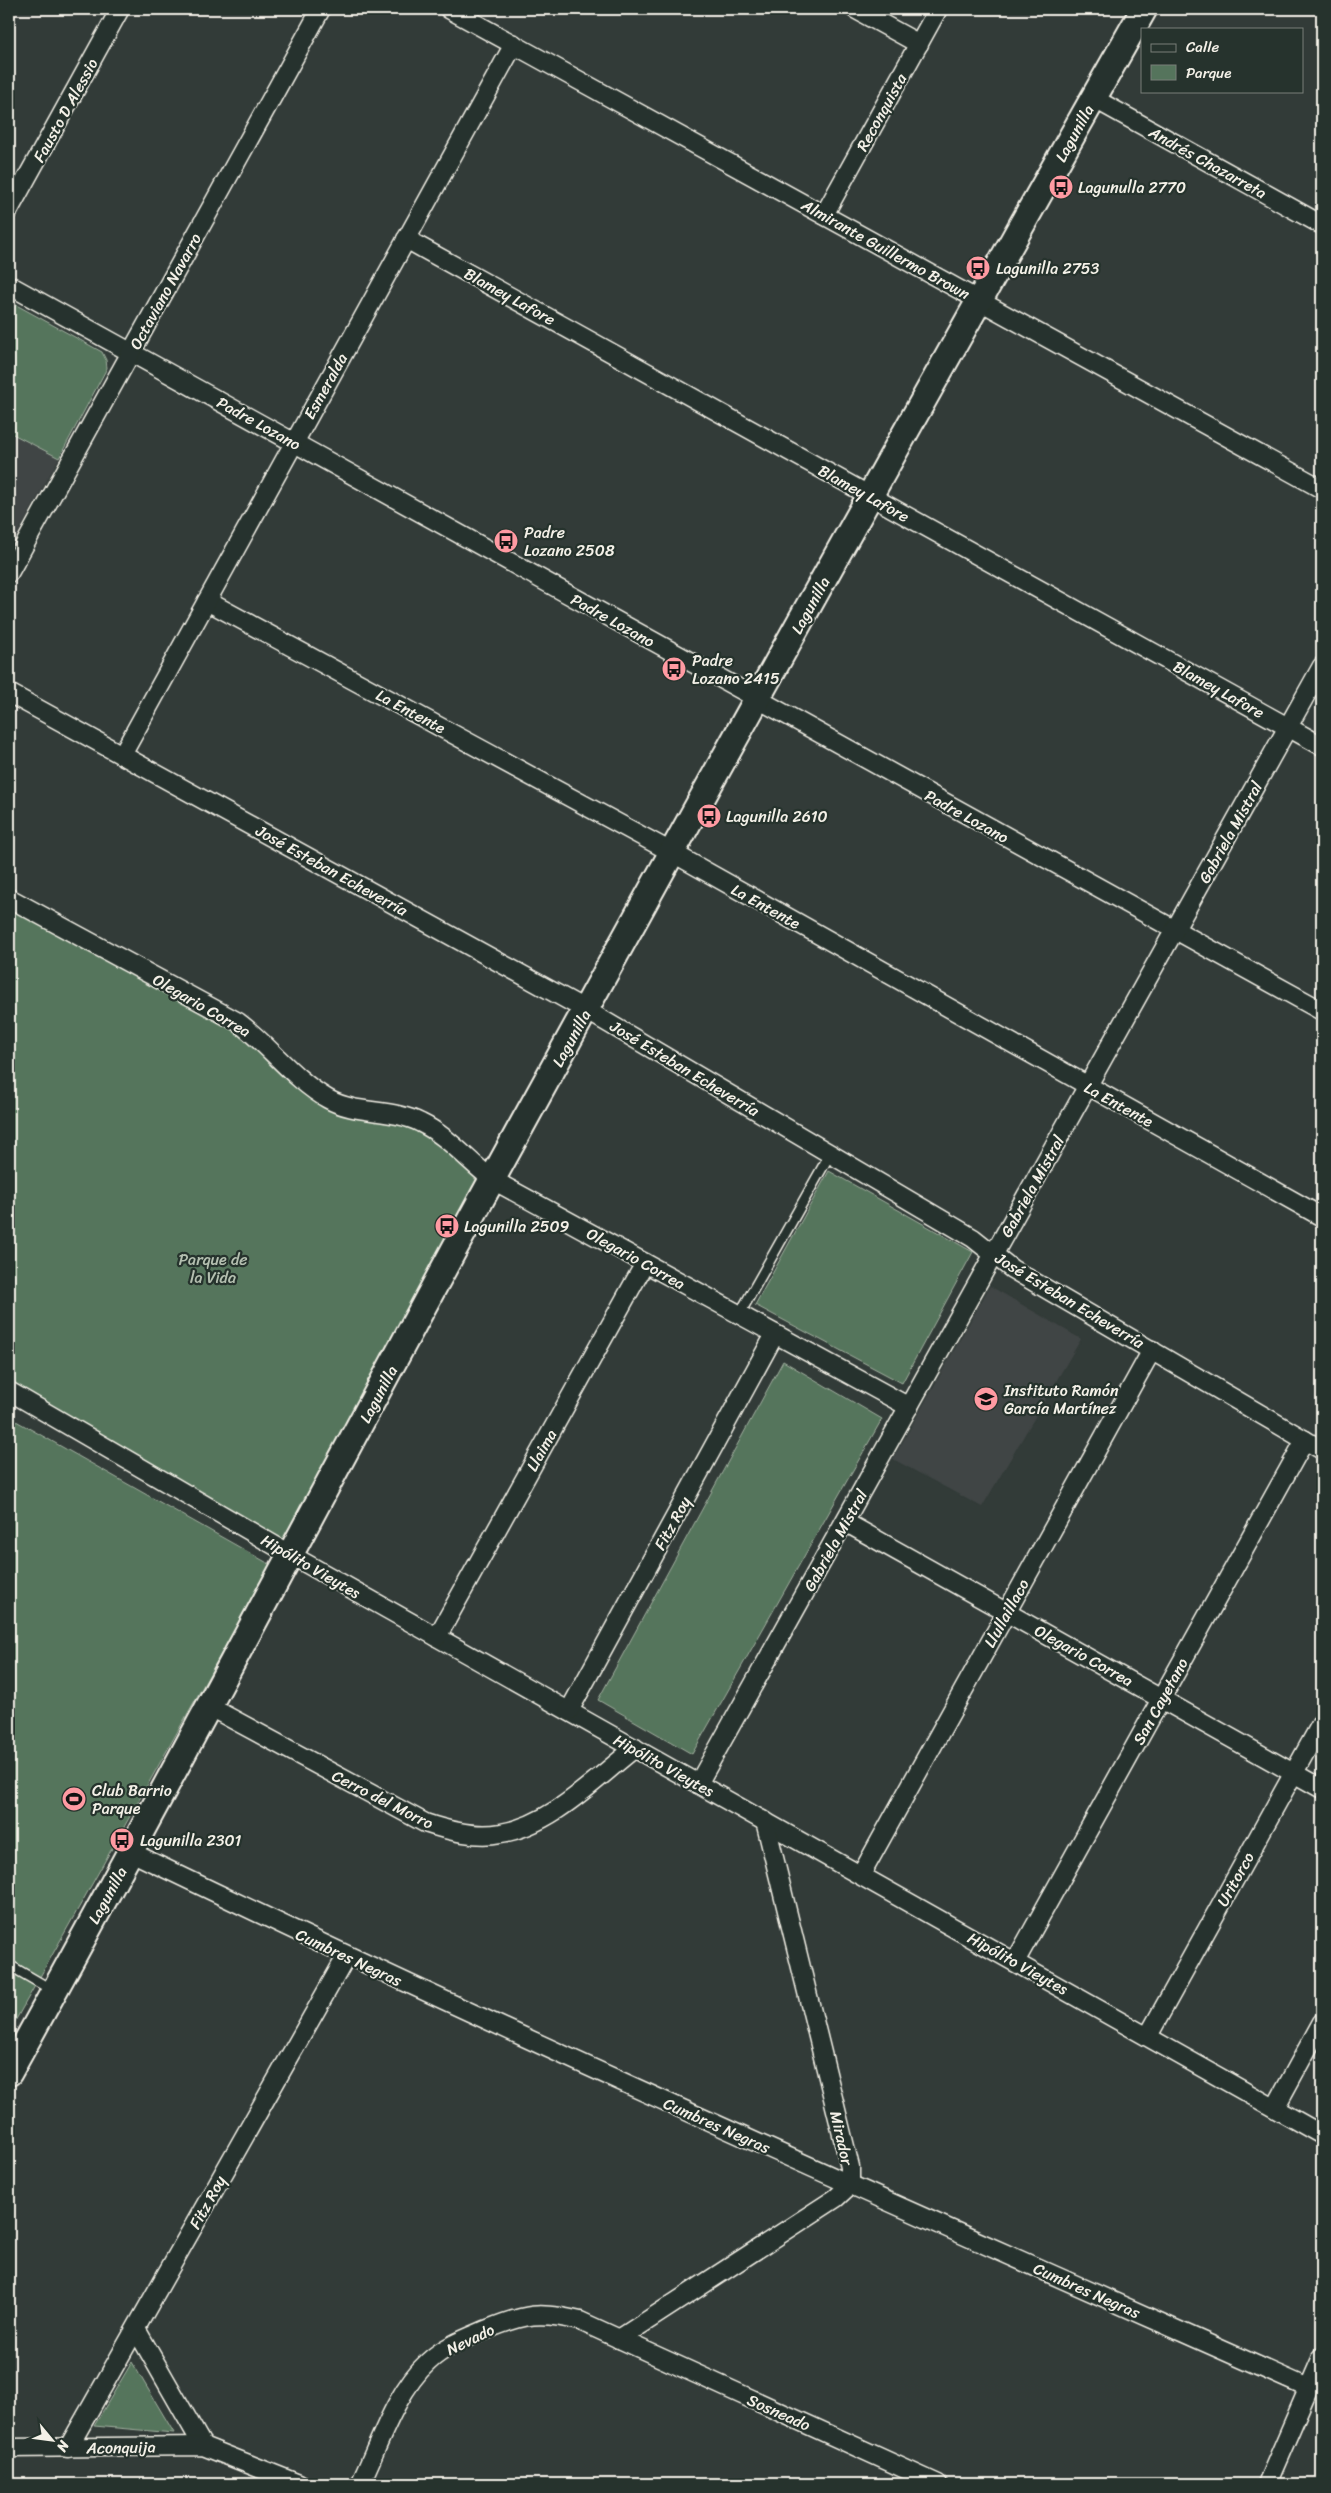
<svg xmlns="http://www.w3.org/2000/svg" width="1331" height="2493" font-family="Sriracha,sans-serif">
<style>
.built{fill:#404545}
.green{fill:#55745c;stroke:#a4b2a2}
.lines{fill:none;stroke-linecap:round;stroke-linejoin:round}
.service-casing{stroke:#f4f1e8;stroke-width:12}
.minor-casing{stroke:#f4f1e8;stroke-width:21}
.secondary-casing{stroke:#f4f1e8;stroke-width:29}
.service{stroke:#26332d;stroke-width:9}
.minor{stroke:#26332d;stroke-width:18}
.secondary{stroke:#26332d;stroke-width:25}
.labels{text-anchor:middle;stroke-width:4.5;stroke-linejoin:round;paint-order:stroke}
.street-label{font-size:16px;fill:#f4f1e8;stroke:#26332d}
.poi-label{font-size:16px;fill:#f4f1e8;stroke:#26332d;text-anchor:start}
.park-label{font-size:16px;fill:#b4bfb0;stroke:#26332d}
</style>
<rect width="100%" height="100%" fill="#323b38"/>
<filter id="ink" filterUnits="userSpaceOnUse"><feTurbulence type="fractalNoise" baseFrequency=".02" numOctaves="2"/><feDisplacementMap in="SourceGraphic" scale="10" xChannelSelector="R" yChannelSelector="G"/><feConvolveMatrix kernelMatrix="1 2 1 2 8 2 1 2 1" color-interpolation-filters="sRGB"/></filter>
<g filter="url(#ink)">
<g class="built">
<path d="M 9,432 L 59,458 L 9,550 Z"/>
<path d="M 990,1286 L 1081,1339 L 982,1507 L 893,1459 Z"/>
</g>
<g class="green">
<path d="M 9,301 L 102,352 L 106,360 L 107,368 L 59,458 L 9,432 Z"/>
<path d="M 9,898 L 238,1022 L 312,1088 L 393,1113 L 493,1180 L 291,1555 L 9,1391 Z"/>
<path d="M 829,1171 L 973,1252 L 902,1383 L 755,1305 Z"/>
<path d="M 783,1361 L 882,1419 L 692,1754 L 598,1700 Z"/>
<path d="M 9,1417 L 271,1565 L 9,2032 Z"/>
<path d="M 132,2362 L 174,2433 L 94,2426 Z"/>
</g>
<g class="lines">
<defs>
<g id="service">
<path d="M 739,1315 L 830,1154"/>
<path d="M 9,1965 L 52,1990"/>
</g>
<g id="minor">
<path d="M 449,9 L 1322,489"/>
<path d="M 855,9 L 919,44"/>
<path d="M 1093,98 L 1322,225"/>
<path d="M 9,210 L 120,9"/>
<path d="M 824,215 L 938,9"/>
<path d="M 406,239 L 1322,746"/>
<path d="M 9,285 L 1322,1011"/>
<path d="M 9,573 L 321,9"/>
<path d="M 207,601 L 673,853 L 1322,1217"/>
<path d="M 9,693 L 586,1010 L 973,1238 L 1012,1269 L 1322,1450"/>
<path d="M 122,755 L 514,44"/>
<path d="M 9,898 L 238,1022 C 269,1045 294,1080 328,1099 C 356,1115 392,1108 421,1123 C 448,1136 469,1162 493,1180 L 909,1407"/>
<path d="M 9,1391 L 291,1555 L 1322,2135"/>
<path d="M 845,1522 L 1322,1789"/>
<path d="M 437,1637 L 645,1263"/>
<path d="M 210,1707 L 425,1823 C 449,1831 476,1838 501,1833 C 552,1825 595,1779 635,1748"/>
<path d="M 569,1711 L 775,1334"/>
<path d="M 698,1784 L 1322,666"/>
<path d="M 131,1852 C 519,2040 914,2213 1308,2388"/>
<path d="M 861,1875 L 1152,1350"/>
<path d="M 1015,1962 L 1305,1440"/>
<path d="M 1148,2036 L 1322,1722"/>
<path d="M 1275,2108 L 1322,2022"/>
<path d="M 136,2329 L 203,2446"/>
<path d="M 619,2339 L 836,2198 L 850,2185 L 850,2167 L 765,1821"/>
<path d="M 9,2448 L 203,2446 L 299,2484"/>
<path d="M 68,2448 L 346,1957"/>
<path d="M 360,2484 C 379,2445 396,2391 428,2362 C 445,2346 467,2338 488,2329 C 525,2314 540,2311 580,2321 L 938,2484"/>
<path d="M 1267,2484 L 1322,2357"/>
</g>
<path id="secondary" d="M 9,2073 C 170,1783 324,1489 482,1198 C 700,800 920,403 1144,9"/>
</defs>
<use href="#service" class="service-casing"/>
<use href="#minor" class="minor-casing"/>
<use href="#secondary" class="secondary-casing"/>
<use href="#service" class="service"/>
<use href="#minor" class="minor"/>
<use href="#secondary" class="secondary"/>
</g>
</g>
<defs>
<symbol id="bus-disc" viewBox="-11 -11 22 22"><circle r="9.5" fill="#ff9aa2" stroke="#26332d"/><path d="M-5-6H5V4H4V6H2V4H-2V6H-4V4H-5ZM-3.5-4V0h7V-4ZM-3.5 1.2v1.5H-2V1.2ZM2 1.2v1.5H3.5V1.2Z" fill="#111"/></symbol>
<symbol id="school-disc" viewBox="-11 -11 22 22"><circle r="9.5" fill="#ff9aa2" stroke="#26332d"/><path d="M0-5L7-2L0 1L-7-2ZM-4 1L0 2.5L4 1V4Q0 6-4 4Z" fill="#111"/></symbol>
<symbol id="stadium-disc" viewBox="-11 -11 22 22"><circle r="9.5" fill="#ff9aa2" stroke="#26332d"/><path d="M0-5a6.5 5 0 1 0 0 10a6.5 5 0 1 0 0-10ZM-3.5-1.8h7v3.6h-7Z" fill="#111"/></symbol>
</defs>
<g fill-rule="evenodd">
<use href="#bus-disc" x="1047" y="173" width="28" height="28"/>
<use href="#bus-disc" x="964" y="254" width="28" height="28"/>
<use href="#bus-disc" x="492" y="527" width="28" height="28"/>
<use href="#bus-disc" x="660" y="655" width="28" height="28"/>
<use href="#bus-disc" x="695" y="802" width="28" height="28"/>
<use href="#bus-disc" x="433" y="1212" width="28" height="28"/>
<use href="#school-disc" x="972" y="1385" width="28" height="28"/>
<use href="#stadium-disc" x="60" y="1785" width="28" height="28"/>
<use href="#bus-disc" x="108" y="1826" width="28" height="28"/>
</g>
<g class="labels">
<g class="street-label">
<text transform="translate(65 110) rotate(-61)" y="6">Fausto D Alessio</text>
<text transform="translate(881 112) rotate(-61)" y="6">Reconquista</text>
<text transform="translate(1074 133) rotate(-61)" y="6">Lagunilla</text>
<text transform="translate(1208 162) rotate(29)" y="6">Andrés Chazarreta</text>
<text transform="translate(886 249) rotate(29)" y="6">Almirante Guillermo Brown</text>
<text transform="translate(165 291) rotate(-61)" y="6">Octaviano Navarro</text>
<text transform="translate(510 296) rotate(29)" y="6">Blamey Lafore</text>
<text transform="translate(325 386) rotate(-61)" y="6">Esmeralda</text>
<text transform="translate(259 423) rotate(29)" y="6">Padre Lozano</text>
<text transform="translate(864 493) rotate(29)" y="6">Blamey Lafore</text>
<text transform="translate(810 605) rotate(-61)" y="6">Lagunilla</text>
<text transform="translate(613 620) rotate(29)" y="6">Padre Lozano</text>
<text transform="translate(1219 689) rotate(29)" y="6">Blamey Lafore</text>
<text transform="translate(411 711) rotate(28)" y="6">La Entente</text>
<text transform="translate(967 816) rotate(29)" y="6">Padre Lozano</text>
<text transform="translate(1230 832) rotate(-61)" y="6">Gabriela Mistral</text>
<text transform="translate(332 870) rotate(29)" y="6">José Esteban Echeverría</text>
<text transform="translate(766 906) rotate(29)" y="6">La Entente</text>
<text transform="translate(202 1005) rotate(30)" y="6">Olegario Correa</text>
<text transform="translate(571 1038) rotate(-61)" y="6">Lagunilla</text>
<text transform="translate(685 1068) rotate(31)" y="6">José Esteban Echeverría</text>
<text transform="translate(1119 1104) rotate(29)" y="6">La Entente</text>
<text transform="translate(1032 1186) rotate(-61)" y="6">Gabriela Mistral</text>
<text transform="translate(636 1258) rotate(29)" y="6">Olegario Correa</text>
<text transform="translate(1070 1300) rotate(31)" y="6">José Esteban Echeverría</text>
<text transform="translate(378 1394) rotate(-62)" y="6">Lagunilla</text>
<text transform="translate(541 1450) rotate(-61)" y="6">Llaima</text>
<text transform="translate(672 1523) rotate(-61)" y="6">Fitz Roy</text>
<text transform="translate(835 1540) rotate(-61)" y="6">Gabriela Mistral</text>
<text transform="translate(311 1566) rotate(30)" y="6">Hipólito Vieytes</text>
<text transform="translate(1006 1613) rotate(-61)" y="6">Llullaillaco</text>
<text transform="translate(1084 1655) rotate(29)" y="6">Olegario Correa</text>
<text transform="translate(1160 1701) rotate(-61)" y="6">San Cayetano</text>
<text transform="translate(664 1765) rotate(29)" y="6">Hipólito Vieytes</text>
<text transform="translate(383 1799) rotate(27)" y="6">Cerro del Morro</text>
<text transform="translate(1235 1879) rotate(-61)" y="6">Uritorco</text>
<text transform="translate(107 1895) rotate(-61)" y="6">Lagunilla</text>
<text transform="translate(349 1957) rotate(25)" y="6">Cumbres Negras</text>
<text transform="translate(1018 1963) rotate(29)" y="6">Hipólito Vieytes</text>
<text transform="translate(717 2125) rotate(24)" y="6">Cumbres Negras</text>
<text transform="translate(842 2138) rotate(77)" y="6">Mirador</text>
<text transform="translate(207 2202) rotate(-61)" y="6">Fitz Roy</text>
<text transform="translate(1087 2290) rotate(24)" y="6">Cumbres Negras</text>
<text transform="translate(470 2339) rotate(-26)" y="6">Nevado</text>
<text transform="translate(779 2412) rotate(24)" y="6">Sosneado</text>
<text transform="translate(121 2447) rotate(-1)" y="6">Aconquija</text>
</g>
<g class="poi-label">
<text x="1078" y="193">Lagunulla 2770</text>
<text x="996" y="274">Lagunilla 2753</text>
<text x="524" y="538">Padre<tspan x="524" dy="18">Lozano 2508</tspan></text>
<text x="692" y="666">Padre<tspan x="692" dy="18">Lozano 2415</tspan></text>
<text x="726" y="822">Lagunilla 2610</text>
<text x="464" y="1232">Lagunilla 2509</text>
<text x="1004" y="1396">Instituto Ramón<tspan x="1004" dy="18">García Martínez</tspan></text>
<text x="92" y="1796">Club Barrio<tspan x="92" dy="18">Parque</tspan></text>
<text x="140" y="1846">Lagunilla 2301</text>
</g>
<g class="park-label">
<text x="213" y="1265">Parque de<tspan x="213" dy="18">la Vida</tspan></text>
</g>
</g>
<rect width="1331" height="2493" fill="none" stroke="#26332d" stroke-width="30"/>
<rect x="15" y="15" width="1301" height="2463" fill="none" stroke="#f4f1e8" stroke-width="2" filter="url(#ink)"/>
<rect x="1141" y="28" width="162" height="65" fill="#26332d" stroke="#787f78"/>
<rect x="1151" y="44" width="25" height="8" fill="#26332d" stroke="#787f78"/>
<text x="1186" y="52" font-size="15" fill="#f4f1e8">Calle</text>
<rect x="1151" y="65" width="25" height="15" fill="#55745c" stroke="#787f78"/>
<text x="1186" y="78" font-size="15" fill="#f4f1e8">Parque</text>
<g transform="translate(52 2440) rotate(119)" stroke="#26332d" stroke-width="4" paint-order="stroke">
<path d="M0-4L9 19L0 12L-9 19Z" fill="#f4f1e8"/>
<text y="-8" font-size="14" font-weight="bold" text-anchor="middle" fill="#f4f1e8">N</text>
</g>
</svg>
